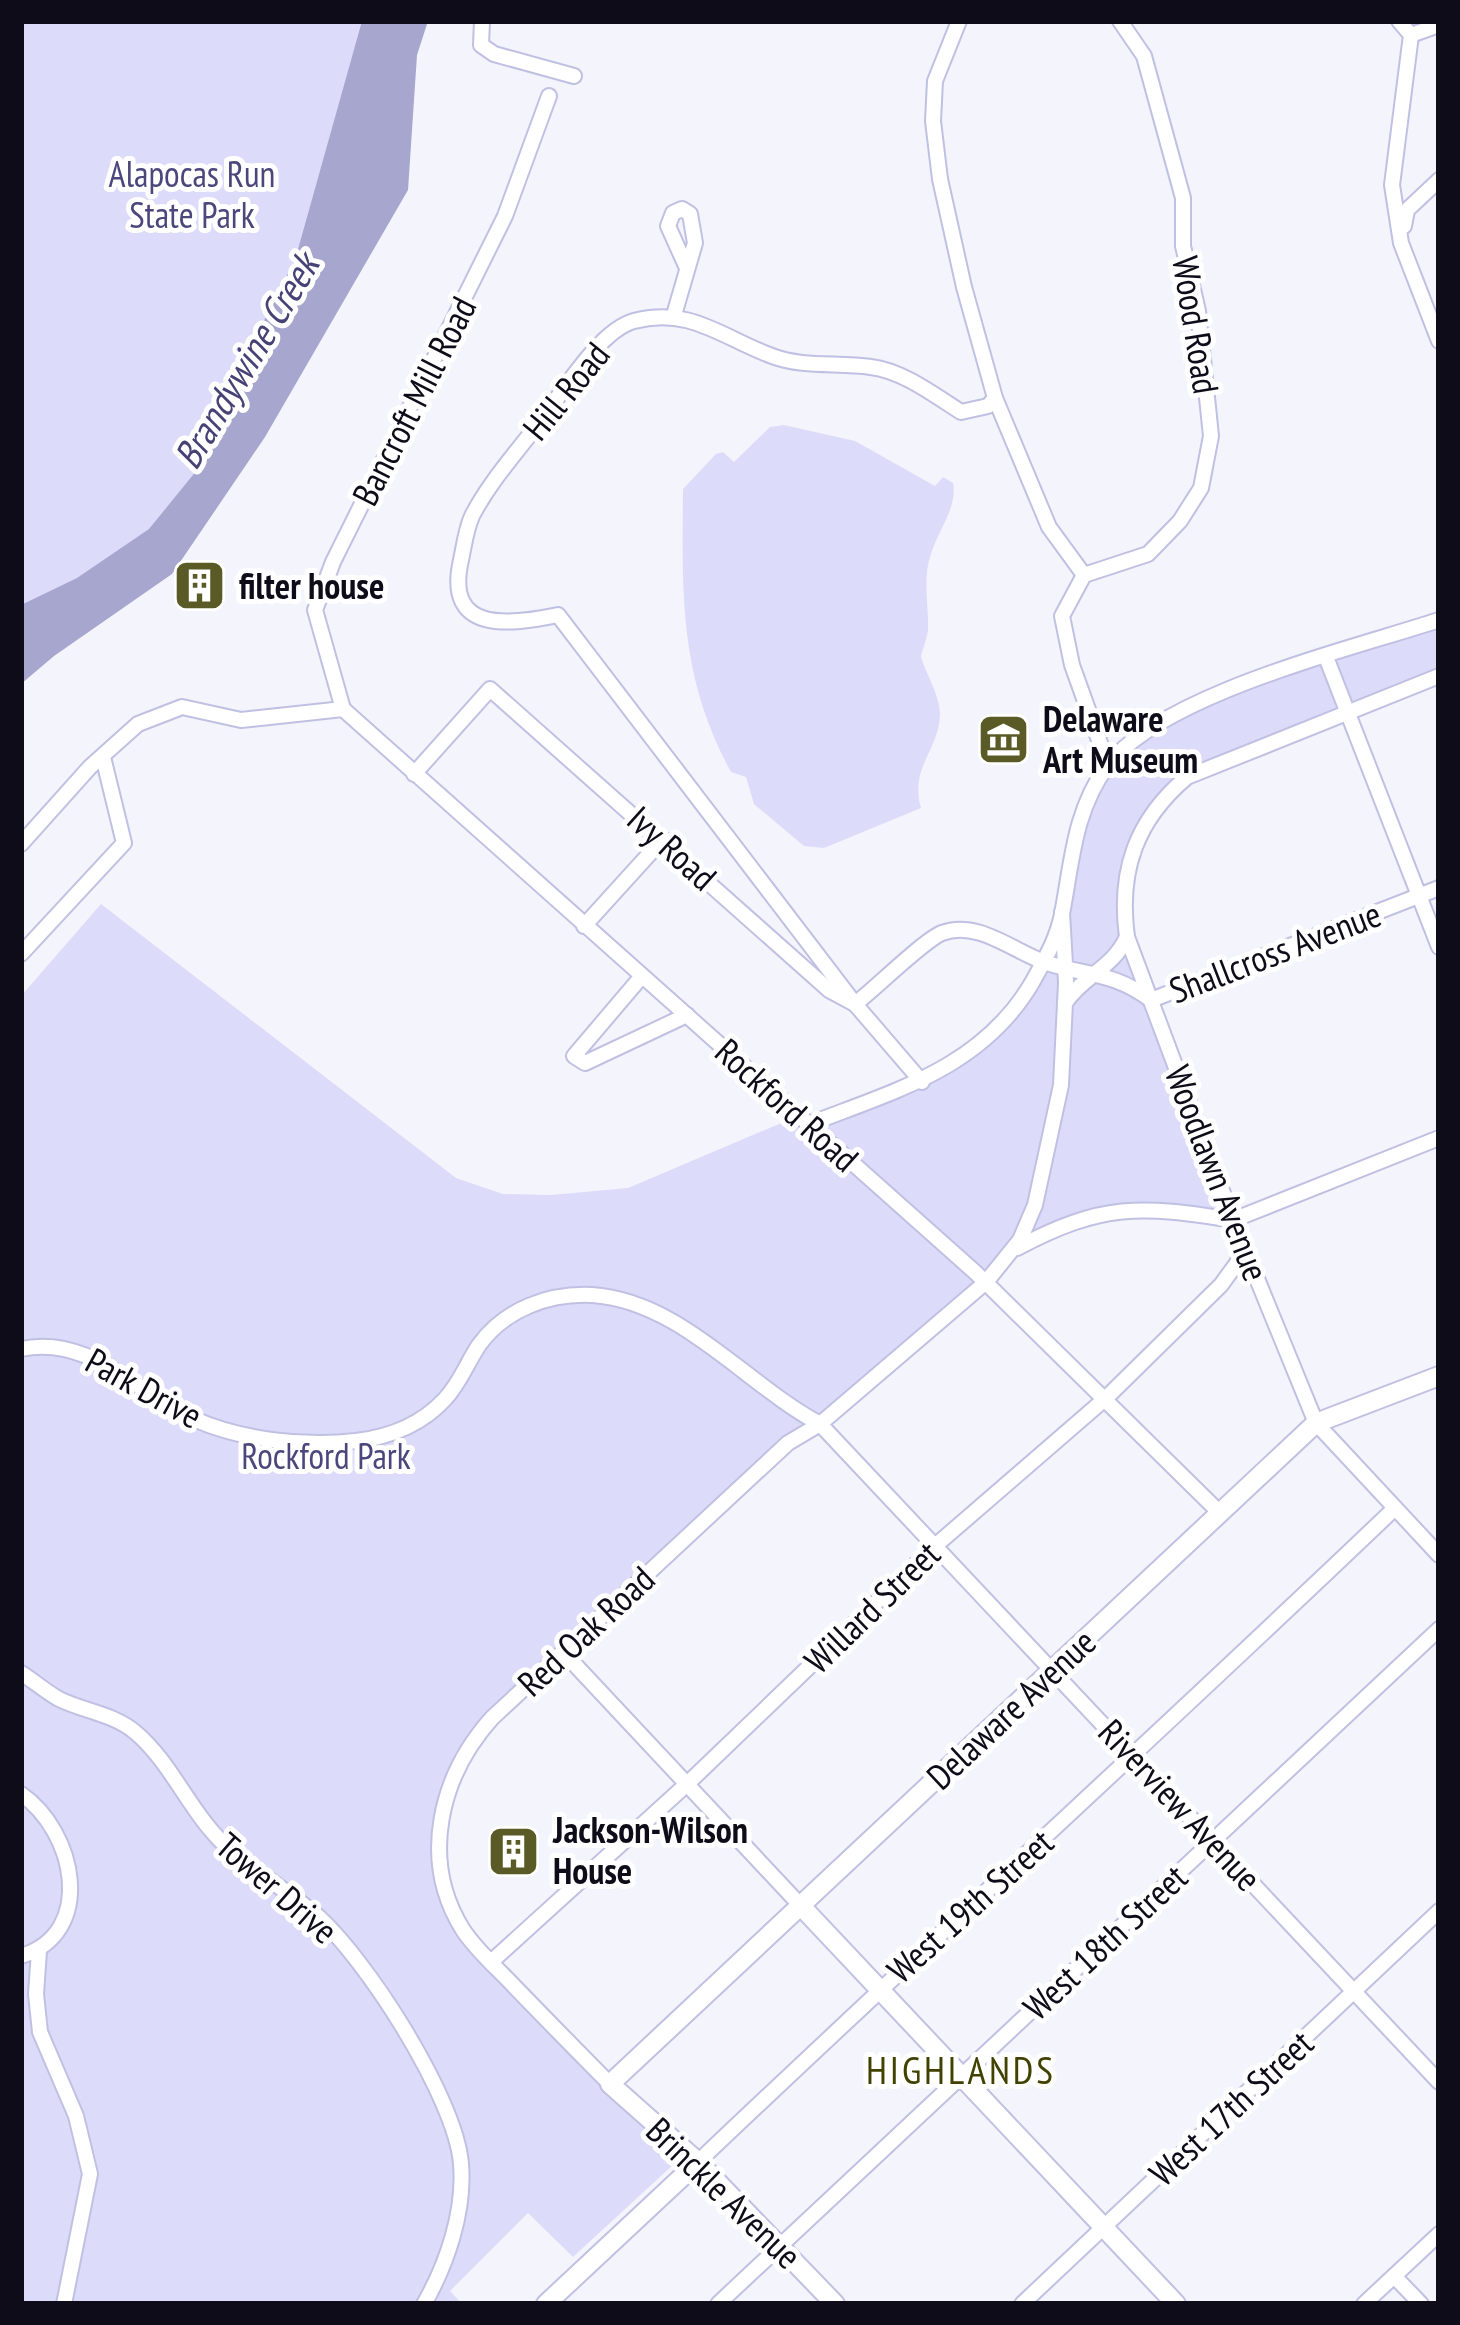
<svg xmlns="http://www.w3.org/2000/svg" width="1460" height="2325" font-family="'PT Sans Narrow',sans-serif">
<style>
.green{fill:#dcdcfa}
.water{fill:#a7a6ce}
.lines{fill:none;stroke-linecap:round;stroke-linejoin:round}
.minor-casing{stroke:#c0c0e3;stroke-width:18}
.tertiary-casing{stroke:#c0c0e3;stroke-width:22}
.minor{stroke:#fff;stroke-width:14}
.tertiary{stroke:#fff;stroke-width:18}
.labels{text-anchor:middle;stroke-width:10;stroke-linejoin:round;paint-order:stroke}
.park-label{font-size:36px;fill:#4b467c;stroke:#fff}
.street-label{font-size:36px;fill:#0d0c18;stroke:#fff}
.poi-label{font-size:36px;font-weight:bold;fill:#0d0c18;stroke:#fff;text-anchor:start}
.water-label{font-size:39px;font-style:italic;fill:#464276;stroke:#fff}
.neighbourhood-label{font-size:39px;letter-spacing:3px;fill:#414100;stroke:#fff}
</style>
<rect width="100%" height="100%" fill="#f4f4fc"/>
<g class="green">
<path d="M 21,21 L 392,21 L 196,524 L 21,655 Z"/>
<path d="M 784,425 L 855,441 L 935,486 L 943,477 L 953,483 C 958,507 938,530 931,554 C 922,579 929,604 928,630 C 927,639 923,647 921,657 C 927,676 939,694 940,713 C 940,750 909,767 921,808 L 824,848 L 804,846 L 754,804 L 746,777 L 731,772 C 679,677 682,594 683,489 L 716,454 L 723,452 L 734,462 L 770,427 Z"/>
<path d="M 1439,620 L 1439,676 L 1202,769 L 1138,834 L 1125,922 L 1233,1220 L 1129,1209 L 1036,1238 L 804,1431 L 492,1717 L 450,1781 L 441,1870 L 465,1933 L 687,2152 L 573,2257 L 528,2213 L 450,2291 L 462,2304 L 21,2304 L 21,996 L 101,904 L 456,1178 L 503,1194 L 551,1195 L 628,1188 L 786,1121 L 807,1125 L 974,1050 L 1044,962 L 1064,968 L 1062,912 L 1094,787 L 1164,718 Z"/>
</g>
<path class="water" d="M 362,21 L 428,21 L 417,55 L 408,190 L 265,437 L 172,574 L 54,656 L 21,684 L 21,605 L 77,578 L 149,529 L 197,470 L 225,397 L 295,260 Z"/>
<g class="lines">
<defs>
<g id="minor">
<path d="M 482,21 L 481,45 L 494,54 L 574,76"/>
<path d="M 959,21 L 935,81 L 933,121 L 940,179 L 964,287 L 995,398 L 1049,527 L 1084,575"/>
<path d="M 1399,21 L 1411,35 L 1392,185 L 1401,243 L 1439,341"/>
<path d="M 1411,35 L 1439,25"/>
<path d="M 1404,226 L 1407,210 L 1439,180"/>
<path d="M 674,315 L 695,243 L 690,214 L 682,209 L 673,213 L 668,226 L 686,266"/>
<path d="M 1326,657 L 1439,947"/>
<path d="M 1439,676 L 1187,777 C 1136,820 1118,871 1127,937 L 1233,1220 L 1316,1423 L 1439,1555"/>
<path d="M 343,709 L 976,1273 L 1220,1513"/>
<path d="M 343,709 L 315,610 L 333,562 L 505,216 L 549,96"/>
<path d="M 1108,765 L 1072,665 L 1062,616 L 1084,575 L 1148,554 L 1180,521 L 1201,488 L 1211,436 L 1198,311 L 1183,246 L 1183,198 L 1144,56 L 1120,21"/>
<path d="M 414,774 L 490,689 L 829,990 L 855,1004 C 876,988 924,940 942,933 C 977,919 1014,952 1047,963 C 1087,976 1114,972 1151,1000 L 1439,888"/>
<path d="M 21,844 L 90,767 L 138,724 L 182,707 L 241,720 L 343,709"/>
<path d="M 584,926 L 663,839"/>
<path d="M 21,954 L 124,843 L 103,757"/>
<path d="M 642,976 L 574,1056 L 585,1063 L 687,1015"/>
<path d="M 1065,1003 C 1083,976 1113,968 1127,937"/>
<path d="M 922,1082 L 855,1004 L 558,615 C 510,625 444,634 461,560 C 464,546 466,529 472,516 C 490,481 518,451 541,420 C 563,392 600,330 634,321 C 689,306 723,338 772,356 C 804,368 838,362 871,367 C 903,371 934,395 961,412 L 988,406 L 995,398"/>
<path d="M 807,1125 C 894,1091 983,1068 1033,981 C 1045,959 1057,939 1062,914 C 1072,862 1074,811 1107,766 C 1162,694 1351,649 1439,620"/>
<path d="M 1233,1220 L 1439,1138"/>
<path d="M 1017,1248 C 1102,1203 1140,1205 1233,1220"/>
<path d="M 21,1349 C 89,1334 136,1393 194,1419 C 241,1440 305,1447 356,1441 C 390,1437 422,1424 445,1399 C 460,1383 467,1363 479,1345 C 505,1309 549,1293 592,1295 C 681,1301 745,1384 820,1424 L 1439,2082"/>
<path d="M 564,1653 L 801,1906"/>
<path d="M 21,1673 C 34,1681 46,1692 59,1699 C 83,1711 114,1714 135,1732 C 172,1763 190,1813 226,1846 C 254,1871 286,1890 314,1913 C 364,1955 456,2098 461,2164 C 465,2211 447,2264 424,2304"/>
<path d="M 21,1794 C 75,1831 97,1933 21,1956"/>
<path d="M 39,1951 L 36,1994 L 40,2032 L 76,2116 L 90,2174 L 64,2304"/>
<path d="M 491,1962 L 687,1784 L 935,1546 L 1106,1398 L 1221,1285 L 1237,1263 L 1244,1246"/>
<path d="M 610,2084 C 577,2051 545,2018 513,1985 C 496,1967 477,1951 463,1930 C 419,1860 440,1776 492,1718 L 788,1443 L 820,1424 L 986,1282 L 1020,1240 L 1035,1205 L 1061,1085 L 1066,982 L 1062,912"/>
<path d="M 698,2162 C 929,1942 1165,1728 1395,1508"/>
<path d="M 1394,2276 L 1421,2304"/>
<path d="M 718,2304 L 1439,1629"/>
<path d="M 1022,2304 L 1439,1911"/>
<path d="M 1364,2304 L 1439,2234"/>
</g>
<g id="tertiary">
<path d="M 801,1906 L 1176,2304"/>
<path d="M 546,2304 L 698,2162"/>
<path d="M 835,2304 L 698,2162 L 610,2084 L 1316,1423 L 1439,1376"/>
</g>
</defs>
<use href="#minor" class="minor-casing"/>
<use href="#tertiary" class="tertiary-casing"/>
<use href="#minor" class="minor"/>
<use href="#tertiary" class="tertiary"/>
</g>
<defs>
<symbol id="building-square" viewBox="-11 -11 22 22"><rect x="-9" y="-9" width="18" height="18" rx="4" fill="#5a5a27" stroke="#fff"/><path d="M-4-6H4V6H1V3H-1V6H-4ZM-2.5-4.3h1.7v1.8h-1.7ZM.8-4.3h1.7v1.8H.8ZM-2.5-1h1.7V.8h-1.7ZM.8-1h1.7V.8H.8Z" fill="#fff"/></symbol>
<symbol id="museum-square" viewBox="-11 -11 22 22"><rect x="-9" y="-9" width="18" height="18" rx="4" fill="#5a5a27" stroke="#fff"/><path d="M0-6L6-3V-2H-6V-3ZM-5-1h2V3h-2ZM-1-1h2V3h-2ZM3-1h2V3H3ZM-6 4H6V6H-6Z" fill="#fff"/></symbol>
</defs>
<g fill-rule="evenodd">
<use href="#building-square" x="170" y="556" width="59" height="59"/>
<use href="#museum-square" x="974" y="710" width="59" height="59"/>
<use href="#building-square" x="484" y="1822" width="59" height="59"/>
</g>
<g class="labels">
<g class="park-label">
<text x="192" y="187">Alapocas Run<tspan x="192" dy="41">State Park</tspan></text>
<text x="326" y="1469">Rockford Park</text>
</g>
<g class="street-label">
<text transform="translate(1196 325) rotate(81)" y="13">Wood Road</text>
<text transform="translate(566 391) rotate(-51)" y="13">Hill Road</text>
<text transform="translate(414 401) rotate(-63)" y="13">Bancroft Mill Road</text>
<text transform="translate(672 848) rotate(42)" y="13">Ivy Road</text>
<text transform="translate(1275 952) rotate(-21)" y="13">Shallcross Avenue</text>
<text transform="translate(787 1105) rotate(42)" y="13">Rockford Road</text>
<text transform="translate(1217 1173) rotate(69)" y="13">Woodlawn Avenue</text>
<text transform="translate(144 1388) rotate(29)" y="13">Park Drive</text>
<text transform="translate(872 1607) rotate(-44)" y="13">Willard Street</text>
<text transform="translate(586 1631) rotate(-43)" y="13">Red Oak Road</text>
<text transform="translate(1011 1709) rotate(-43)" y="13">Delaware Avenue</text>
<text transform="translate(1180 1805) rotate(47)" y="13">Riverview Avenue</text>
<text transform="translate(277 1888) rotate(41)" y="13">Tower Drive</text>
<text transform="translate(970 1906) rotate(-42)" y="13">West 19th Street</text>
<text transform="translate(1105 1942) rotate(-43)" y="13">West 18th Street</text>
<text transform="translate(1231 2108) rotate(-43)" y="13">West 17th Street</text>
<text transform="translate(724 2193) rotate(44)" y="13">Brinckle Avenue</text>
</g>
<g class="poi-label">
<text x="239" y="599">filter house</text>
<text x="1043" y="732">Delaware<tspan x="1043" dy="41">Art Museum</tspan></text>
<text x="553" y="1843">Jackson-Wilson<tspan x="553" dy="41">House</tspan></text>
</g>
<g class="water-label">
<text transform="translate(246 361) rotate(-59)" y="14">Brandywine Creek</text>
</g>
<g class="neighbourhood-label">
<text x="961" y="2084">HIGHLANDS</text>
</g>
</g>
<rect width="1460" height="2325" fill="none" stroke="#0d0c18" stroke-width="48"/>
</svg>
